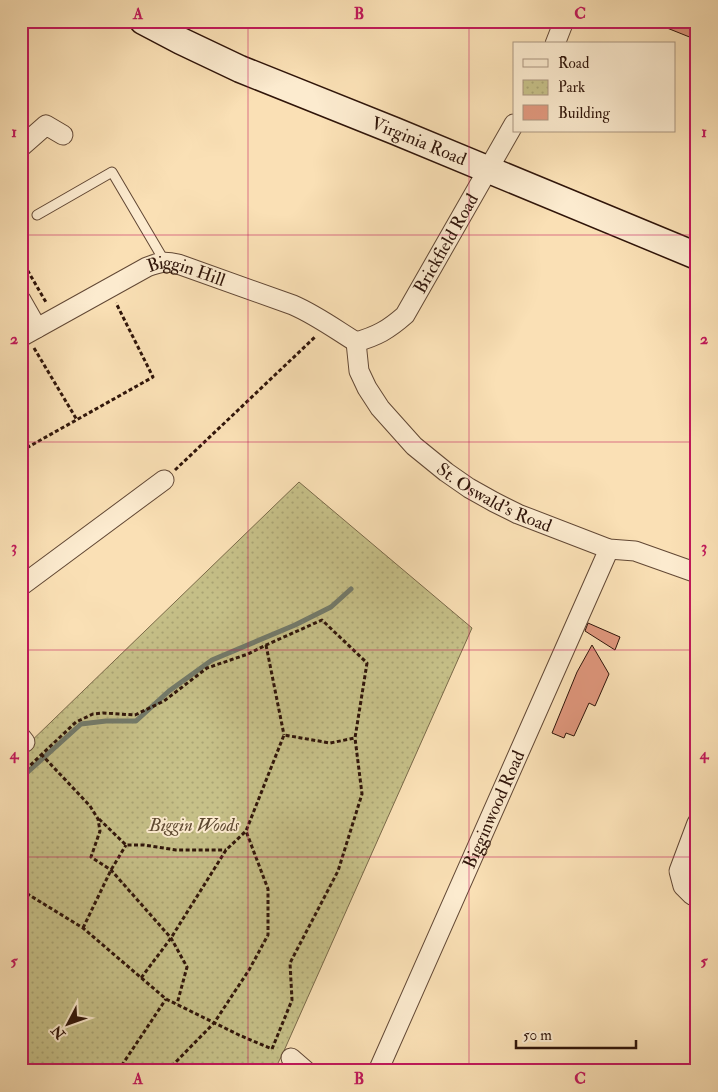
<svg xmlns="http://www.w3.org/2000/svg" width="718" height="1092" font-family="'IM FELL Double Pica',serif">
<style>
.park{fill:url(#park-dots);stroke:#7b6a49}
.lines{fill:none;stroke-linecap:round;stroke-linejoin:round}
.stream{stroke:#737a6a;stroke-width:5}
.building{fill:#e0977d;stroke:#30150a}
.lane-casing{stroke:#624835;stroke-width:11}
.street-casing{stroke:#624835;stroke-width:21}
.secondary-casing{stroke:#30150a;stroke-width:29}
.path{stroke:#30150a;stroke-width:3;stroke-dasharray:4 2.5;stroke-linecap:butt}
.lane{stroke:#fcebcf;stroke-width:9}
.street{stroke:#fcebcf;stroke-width:19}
.secondary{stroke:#fcebcf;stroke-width:26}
.grid{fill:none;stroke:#c2185b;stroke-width:1;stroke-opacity:0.55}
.labels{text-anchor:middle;stroke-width:4;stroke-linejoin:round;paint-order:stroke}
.street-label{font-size:18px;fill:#30150a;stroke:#fcebcf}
.park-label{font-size:18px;font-style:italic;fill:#5d4830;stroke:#fcebcf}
.neatline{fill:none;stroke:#c2185b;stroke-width:2}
.grid-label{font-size:16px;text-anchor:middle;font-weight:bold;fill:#c2185b}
</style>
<defs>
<pattern id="park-dots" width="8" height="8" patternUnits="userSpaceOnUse" patternTransform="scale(1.25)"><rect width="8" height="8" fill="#c6c088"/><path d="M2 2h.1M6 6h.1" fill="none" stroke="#aaa474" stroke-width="1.8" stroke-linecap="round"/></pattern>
</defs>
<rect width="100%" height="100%" fill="#fae0b5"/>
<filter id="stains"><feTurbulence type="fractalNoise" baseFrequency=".004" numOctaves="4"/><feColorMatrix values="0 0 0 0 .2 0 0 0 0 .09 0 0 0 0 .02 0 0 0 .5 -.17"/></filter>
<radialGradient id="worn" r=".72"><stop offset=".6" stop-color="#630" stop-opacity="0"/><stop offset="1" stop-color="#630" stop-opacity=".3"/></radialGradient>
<path class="park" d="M 299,482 L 472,628 L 283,1053 L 274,1071 L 21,1071 L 21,751 Z"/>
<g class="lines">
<path class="stream" d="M 21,778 L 81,724 L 106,721 L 136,721 L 169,691 L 212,660 L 295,625 L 331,607 L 351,589"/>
</g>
<g class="building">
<path d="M 652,21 L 697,21 L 697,40 L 652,22 Z"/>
<path d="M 588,623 L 620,637 L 615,650 L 585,631 Z"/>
<path d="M 592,645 L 609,674 L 595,706 L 589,703 L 574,736 L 566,733 L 564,738 L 552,733 L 577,672 Z"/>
</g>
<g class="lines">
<defs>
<path id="lane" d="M 37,215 L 112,172 L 165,262"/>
<g id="street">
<path d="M 555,44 L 564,21"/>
<path d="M 21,147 L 46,125 L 63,135"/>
<path d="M 21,300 L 37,328"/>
<path id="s1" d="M 21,337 L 147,267 C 160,262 164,261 178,264 L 293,305 C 316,315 335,329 356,342"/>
<path id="s2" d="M 356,342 L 359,371 L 367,388 L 380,408 L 414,446 L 446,472 L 469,488 L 494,502 L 518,514 L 609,549 L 635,551 L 697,573"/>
<path id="s3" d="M 356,342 C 377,336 388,330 405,315 L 514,124"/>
<path d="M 21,586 L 164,480"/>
<path d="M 21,737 L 25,742"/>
<path d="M 697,823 L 679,871 L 683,886 L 692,895 L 697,895"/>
<path d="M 291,1058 L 306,1071"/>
<path id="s4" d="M 378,1071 L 609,549"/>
</g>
<g id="secondary">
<path id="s5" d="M 143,21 L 181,41 L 240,69 L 395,131 L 697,256"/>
</g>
</defs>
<use href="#lane" class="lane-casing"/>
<use href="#street" class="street-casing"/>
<use href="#secondary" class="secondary-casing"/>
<g class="path">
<path d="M 21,224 L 28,220"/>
<path d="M 21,259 L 47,304"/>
<path d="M 34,348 L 77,420"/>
<path d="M 21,451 L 153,377 L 116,303"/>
<path d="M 175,470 L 316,336"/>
<path d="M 266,645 L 284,735"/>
<path d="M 41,754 L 90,806 L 98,819 L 100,831 L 91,857 L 111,870 L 171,938 L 187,967 L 177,1004"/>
<path d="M 21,774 L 76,722 L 93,714 L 103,713 L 135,715 L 164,701 L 207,668 L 248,654 L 266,645 L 322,620 L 367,663 L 355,738 L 330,743 L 284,735 L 246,831 L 226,850 L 171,938 L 141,978"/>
<path d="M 99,819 L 126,845 L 144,845 L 176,850 L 226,850"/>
<path d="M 21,890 L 83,928 L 166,999 L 239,1035 L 272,1049"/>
<path d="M 83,928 L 111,870 L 126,845"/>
<path d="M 272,1049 L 292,1000 L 290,963 L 338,871 L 362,794 L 355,738"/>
<path d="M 118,1071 L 166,999"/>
<path d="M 167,1071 L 214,1023 L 249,970 L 268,935 L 268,889 L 246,831"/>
</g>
<use href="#lane" class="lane"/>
<use href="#street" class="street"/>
<use href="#secondary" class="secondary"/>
</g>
<path class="grid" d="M 248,21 L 248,1071M 469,21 L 469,1071M 21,235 L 697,235M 21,442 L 697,442M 21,650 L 697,650M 21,857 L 697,857"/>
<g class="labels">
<g class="street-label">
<text dy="6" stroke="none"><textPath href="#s5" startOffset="301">Virginia Road</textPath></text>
<text dy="6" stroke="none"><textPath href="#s3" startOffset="139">Brickfield Road</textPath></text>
<text dy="6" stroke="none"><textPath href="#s1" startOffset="185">Biggin Hill</textPath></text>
<text dy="6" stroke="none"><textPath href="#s2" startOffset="219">St. Oswald's Road</textPath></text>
<text dy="6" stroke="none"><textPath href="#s4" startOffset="286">Bigginwood Road</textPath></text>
</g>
<g class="park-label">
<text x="194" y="831">Biggin Woods</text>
</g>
</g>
<rect width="718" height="1092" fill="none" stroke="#fae0b5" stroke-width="55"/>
<rect x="513" y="42" width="162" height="90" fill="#fcebcf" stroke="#aa9580"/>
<rect x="523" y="59" width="25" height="8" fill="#fcebcf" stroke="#aa9580"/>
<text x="558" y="68" font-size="15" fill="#30150a">Road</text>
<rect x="523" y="80" width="25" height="15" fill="url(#park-dots)" stroke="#aa9580"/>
<text x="558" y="92" font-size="15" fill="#30150a">Park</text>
<rect x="523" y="105" width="25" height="15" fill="#e0977d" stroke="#aa9580"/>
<text x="558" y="118" font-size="15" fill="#30150a">Building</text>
<g transform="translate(68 1024) rotate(229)" stroke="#fcebcf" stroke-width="4" paint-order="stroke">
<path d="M0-4L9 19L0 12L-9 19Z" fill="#30150a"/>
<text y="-8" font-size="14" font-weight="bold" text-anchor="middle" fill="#30150a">N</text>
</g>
<path d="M516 1040v8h120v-8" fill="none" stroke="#30150a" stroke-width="2.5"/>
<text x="523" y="1040" font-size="15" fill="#30150a" stroke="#fcebcf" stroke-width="4" paint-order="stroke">50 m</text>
<rect x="28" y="28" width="662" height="1036" class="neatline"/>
<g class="grid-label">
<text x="138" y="19">A</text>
<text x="359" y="19">B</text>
<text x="580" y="19">C</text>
<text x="14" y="137">1</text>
<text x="704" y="137">1</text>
<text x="14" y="344">2</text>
<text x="704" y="344">2</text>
<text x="14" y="552">3</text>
<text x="704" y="552">3</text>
<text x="14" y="759">4</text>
<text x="704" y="759">4</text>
<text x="14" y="966">5</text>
<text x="704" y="966">5</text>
<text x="138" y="1084">A</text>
<text x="359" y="1084">B</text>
<text x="580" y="1084">C</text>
</g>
<rect width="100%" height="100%" filter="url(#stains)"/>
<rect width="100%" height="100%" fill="url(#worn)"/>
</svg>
